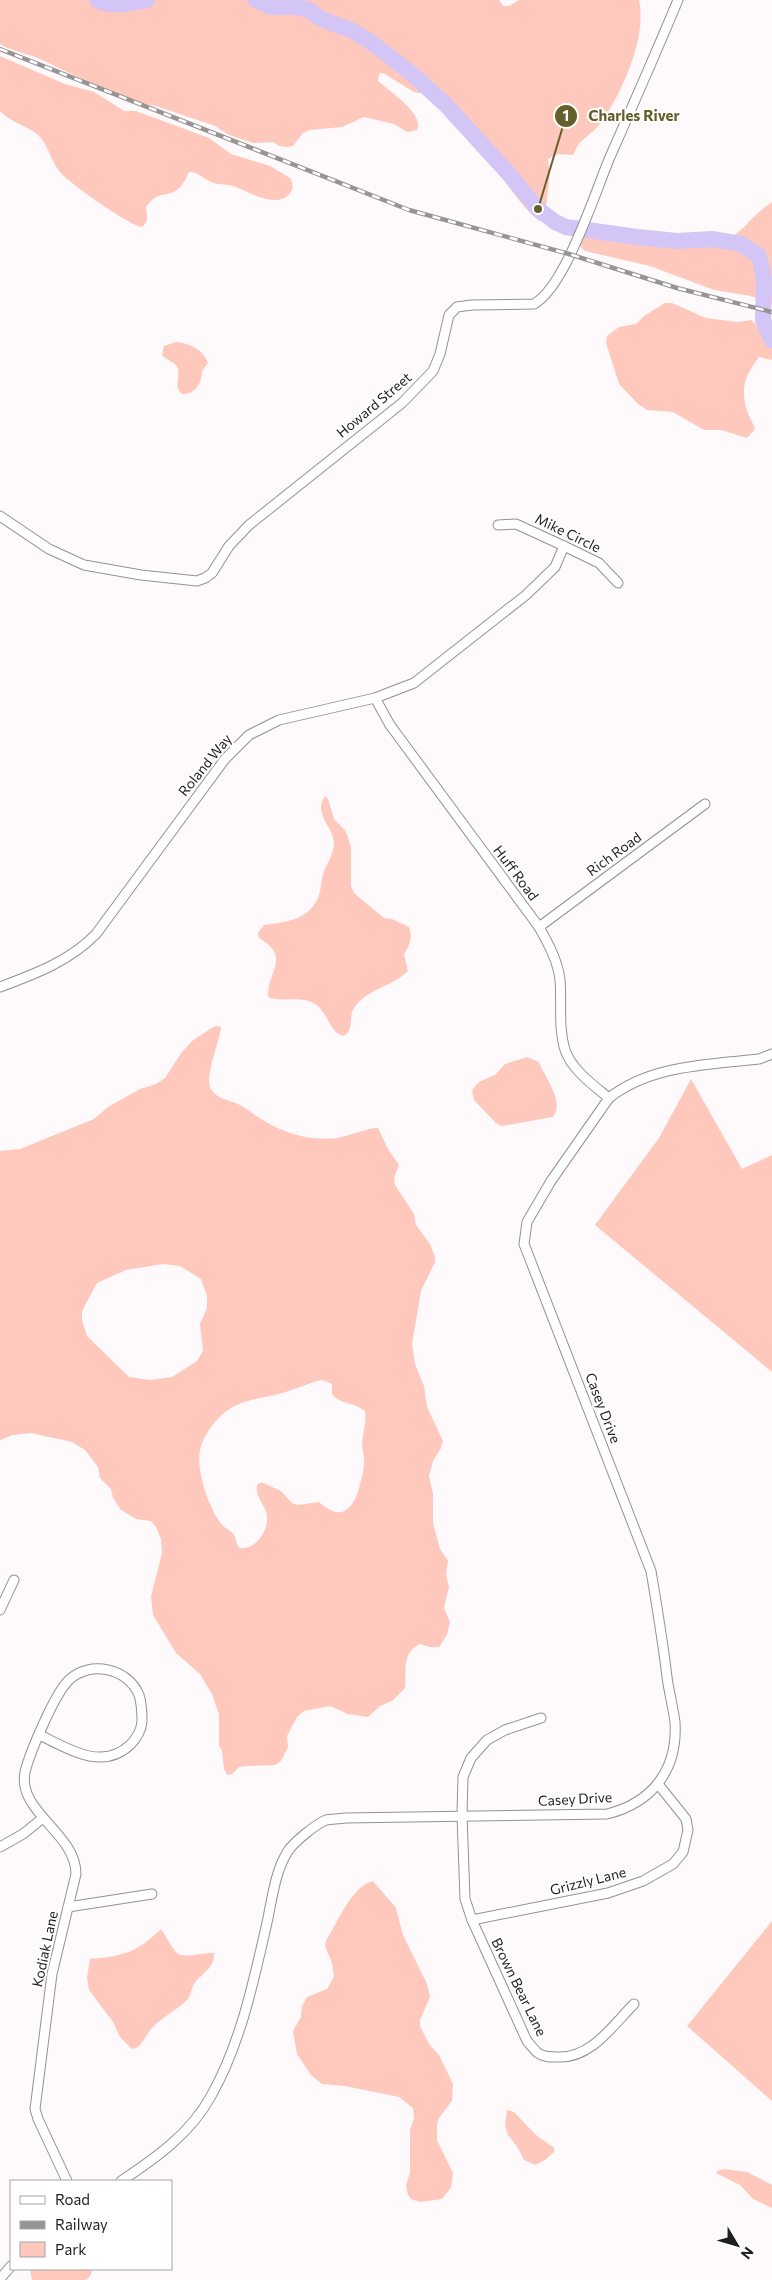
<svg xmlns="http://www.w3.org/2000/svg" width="772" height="2280" font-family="Commissioner,sans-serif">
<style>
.green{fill:#fec8bd;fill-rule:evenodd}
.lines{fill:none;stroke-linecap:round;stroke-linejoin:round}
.river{stroke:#d3c5f6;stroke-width:16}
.minor-casing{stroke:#959193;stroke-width:11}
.minor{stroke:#fff;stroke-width:9}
.rail-casing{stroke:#979495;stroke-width:4.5}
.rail{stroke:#fff;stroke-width:2.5;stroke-dasharray:8;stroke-linecap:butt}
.labels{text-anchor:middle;stroke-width:4;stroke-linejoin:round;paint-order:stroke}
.street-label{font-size:14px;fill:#201e1f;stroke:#fff}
.leader{fill:none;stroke:#655f2c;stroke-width:2}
.callout-dot{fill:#655f2c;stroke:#fff;stroke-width:2}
.mark-label{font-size:15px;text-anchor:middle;font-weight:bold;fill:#fff}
.callout-label{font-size:15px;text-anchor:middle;font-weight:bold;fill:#655f2c;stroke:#fff;stroke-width:4;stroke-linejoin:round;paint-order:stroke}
</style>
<rect width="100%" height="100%" fill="#fef9fb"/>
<g class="green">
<path d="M 0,0 L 499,0 L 503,6 L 509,6 L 519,0 L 639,0 C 647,36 624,87 605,117 C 597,130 587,135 578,145 C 576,148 575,152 573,155 L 558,154 L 548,159 L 550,173 L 545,216 L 544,220 L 540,221 C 530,217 501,178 496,167 L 427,94 L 414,92 L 383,73 L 379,74 L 378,81 C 389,91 425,114 417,130 L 407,132 L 394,124 L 364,117 L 342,127 L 310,130 L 303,133 L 293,146 L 288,147 L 279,146 L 273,142 L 253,143 L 229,135 L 215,126 L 159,107 L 122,98 L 38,58 L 7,48 L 0,44 Z"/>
<path d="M 0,56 L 65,84 L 94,92 L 124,111 L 136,111 L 209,138 L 231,154 L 270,166 L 290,178 C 293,183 294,187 291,192 C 278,211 248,191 233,186 C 227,184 220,185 214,183 C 204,180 200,172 189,172 C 175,206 162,184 146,207 C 146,215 150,220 142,227 C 130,226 69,183 60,172 C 52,163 49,148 41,138 C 32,127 11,123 0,111 Z"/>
<path d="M 772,202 L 772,305 L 751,296 L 714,290 L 650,266 L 585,251 L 578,244 L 584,236 L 652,246 L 710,247 L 729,243 C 733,234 739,232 745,226 C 754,217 761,209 772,202 Z"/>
<path d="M 665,303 L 672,303 L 706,318 L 738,322 L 752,320 L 757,326 L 772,333 L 772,360 L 759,357 C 745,376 740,387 747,411 C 749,417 753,422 755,429 L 747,438 L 721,430 L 704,430 L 673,412 L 647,410 L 638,404 L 619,384 L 606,343 L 607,336 L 619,327 L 636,324 L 644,316 Z"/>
<path d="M 176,342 C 189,343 204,350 208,363 L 202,371 C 202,382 196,395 182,394 C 172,386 183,374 176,365 C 173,361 166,360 162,355 L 164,346 Z"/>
<path d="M 325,796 L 328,799 L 334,819 L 345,830 L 349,840 L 351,848 L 351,886 L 354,893 L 384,918 L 392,919 L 409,927 C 413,938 410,944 404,954 L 408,971 C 392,987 368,988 354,1008 C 348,1017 355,1031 343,1036 C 329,1032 328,1012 315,1004 C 300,995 283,1003 268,997 C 267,970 292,958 259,938 L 258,933 L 264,925 C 285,922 306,921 317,900 C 321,893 321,882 323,874 C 326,865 333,855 334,845 C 335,827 312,815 325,796 Z"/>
<path d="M 217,1026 L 221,1027 C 220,1041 205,1074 210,1087 C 214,1098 229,1100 238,1104 C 246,1108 253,1114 261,1119 C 285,1134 309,1141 337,1138 C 348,1136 371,1127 378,1128 L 388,1149 L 399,1165 L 394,1178 L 395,1185 L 414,1214 L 416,1225 L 430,1244 L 435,1257 L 435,1262 L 421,1291 L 412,1344 L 415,1364 L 424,1386 L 427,1407 L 443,1441 L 441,1448 L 433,1461 L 429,1476 L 433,1494 L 433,1523 L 440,1549 L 448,1561 L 446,1574 L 449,1587 L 444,1608 L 450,1622 L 447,1635 L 439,1647 L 429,1647 L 420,1644 C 401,1653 407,1671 405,1688 L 392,1701 L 380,1706 L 368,1717 L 348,1714 L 330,1706 L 304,1711 L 297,1717 L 287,1736 L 288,1747 L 281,1761 L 275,1765 L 245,1766 L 239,1767 L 232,1774 L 227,1775 L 224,1769 L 222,1751 L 219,1746 L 219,1714 L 212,1694 L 200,1674 L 176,1653 L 153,1615 L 151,1596 L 162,1553 L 161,1539 L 156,1527 L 151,1521 L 136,1519 L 121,1510 L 113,1498 L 111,1489 L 100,1478 L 98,1467 L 85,1450 L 72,1442 L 31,1433 L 13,1435 L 0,1440 L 0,1151 L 20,1149 L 94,1119 L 108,1107 L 140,1089 L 156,1084 L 165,1078 L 182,1052 L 192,1041 L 213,1027 ZM 163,1264 L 180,1266 L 201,1279 L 207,1296 L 207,1308 L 200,1324 L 203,1351 L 197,1361 L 172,1377 L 150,1380 L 129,1377 L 87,1336 L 82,1320 L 82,1311 L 97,1283 L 126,1270 ZM 322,1380 L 332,1384 L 332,1394 C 341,1405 354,1402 365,1411 C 367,1423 362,1434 362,1446 C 362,1449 364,1453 364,1457 C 365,1467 362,1478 359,1488 C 352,1512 340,1521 319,1502 L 298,1505 L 292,1503 L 281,1491 L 261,1482 L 257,1485 C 255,1497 265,1504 267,1515 C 269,1530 256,1550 240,1548 C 235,1544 237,1540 234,1535 C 231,1530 223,1528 220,1522 C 208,1506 196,1470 200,1450 C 203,1436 216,1418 228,1410 C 244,1399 264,1398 282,1393 C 296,1389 308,1383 322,1380 Z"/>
<path d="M 527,1057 L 539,1062 C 545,1079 565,1101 553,1117 L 502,1126 L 496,1123 L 474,1100 L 472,1090 L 479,1082 L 495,1075 L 505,1064 Z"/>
<path d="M 691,1079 L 742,1169 L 772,1155 L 772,1372 L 595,1225 L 659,1138 Z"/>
<path d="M 373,1881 L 396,1908 L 403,1935 L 427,1984 L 430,1997 L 420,2020 L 420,2026 L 429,2044 L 439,2055 L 453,2084 L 452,2101 L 439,2118 L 437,2125 L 437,2140 L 453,2173 L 451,2188 L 442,2199 L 420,2202 L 411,2199 L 408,2195 L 406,2186 L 410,2172 L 410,2130 L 414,2119 L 413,2108 L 399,2097 L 345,2086 L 322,2084 L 311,2075 L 297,2054 L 293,2031 L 301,2017 L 302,2006 L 307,1997 L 327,1989 L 334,1977 L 332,1963 L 325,1946 L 326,1941 C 337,1923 352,1886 373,1881 Z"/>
<path d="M 772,1921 L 772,2101 L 687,2026 Z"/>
<path d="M 161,1929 C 166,1936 171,1947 177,1953 C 185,1959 204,1952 214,1953 C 215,1967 204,1972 196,1981 C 191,1987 192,1995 186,2001 C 175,2011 162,2017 152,2028 C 146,2034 141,2049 132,2049 L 120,2037 L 113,2022 L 89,1990 L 87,1978 L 90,1959 C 124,1956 136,1953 161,1929 Z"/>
<path d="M 507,2110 L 514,2112 L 536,2135 L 554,2148 L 554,2152 L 545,2160 L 535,2165 L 524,2160 L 518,2148 L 508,2135 L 505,2126 Z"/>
<path d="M 724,2169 L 747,2172 L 772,2185 L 772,2208 L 753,2199 L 740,2185 L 716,2173 L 717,2171 Z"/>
<path d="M 30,2269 L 92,2269 L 91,2275 L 86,2280 L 32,2280 Z"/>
</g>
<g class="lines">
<g class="river">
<path d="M 97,0 C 113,8 130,3 147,0"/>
<path d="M 256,0 L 271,7 L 297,7 L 309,10 L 321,19 L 353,31 L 372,43 L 412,74 L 446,105 L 509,174 L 538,209 L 555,222 L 566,227 L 637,237 L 677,241 L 712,239 L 741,244 L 759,256 L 764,279 L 763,320 L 772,340"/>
</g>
<defs>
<g id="minor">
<path d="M 0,516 L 49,549 L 84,565 L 141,575 L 197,581 L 205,578 L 212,573 L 229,546 L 249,525 L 402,403 L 433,371 L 440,354 L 449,315 L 457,307 L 472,305 L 534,304 C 566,286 595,192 610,157 C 633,105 656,53 678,0"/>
<path d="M 498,525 L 516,524 L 564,546 L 599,563 L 618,583"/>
<path d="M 375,698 L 390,725 L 539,927 C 548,943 558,961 560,980 C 562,1003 558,1027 565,1050 C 572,1070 593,1085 609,1098 C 651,1065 707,1065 759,1059 L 772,1054"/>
<path d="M 539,927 L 705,804"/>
<path d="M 0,987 C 35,974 70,961 96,934 L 225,759 L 249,735 L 279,720 L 375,698 L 414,683 L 526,595 L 555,567 L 564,546"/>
<path d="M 0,1610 L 14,1580"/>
<path d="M 541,1718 L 505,1730 L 487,1740 L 471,1758 L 463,1777 L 462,1815 L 465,1899 L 472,1920 L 527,2041 C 531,2045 534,2050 538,2053 C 543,2057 550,2057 557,2057 C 591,2059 612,2026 634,2004"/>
<path d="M 40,1735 C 68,1749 102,1771 130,1745 C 136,1739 141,1731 142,1722 C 142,1713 142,1704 139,1695 C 128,1668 90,1660 69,1680 C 55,1693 30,1752 25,1772 C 17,1812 76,1833 76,1874 L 52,1974 L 35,2109 L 38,2119 L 67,2181"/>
<path d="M 0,1847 L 23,1834 L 43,1818"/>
<path d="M 68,1907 L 152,1894"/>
<path d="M 472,1920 L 608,1893 L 643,1881 L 673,1864 L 683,1852 L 688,1830 L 686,1819 L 658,1784"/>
<path d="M 121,2181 C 156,2158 191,2133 211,2096 C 240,2045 253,1984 266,1927 C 272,1902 274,1873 288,1851 C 294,1842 316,1824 326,1820 C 332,1819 339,1819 345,1818 L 607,1814 C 652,1803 678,1770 675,1722 C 673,1707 669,1692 667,1677 C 663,1642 657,1607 651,1571 L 524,1244 L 527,1222 L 551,1181 L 609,1098"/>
<path d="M 0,2279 L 11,2266"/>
</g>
</defs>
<use href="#minor" class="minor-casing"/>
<use href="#minor" class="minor"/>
<defs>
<path id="rail" d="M 0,49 L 409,210 L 569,254 L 677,288 L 772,312"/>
</defs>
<use href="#rail" class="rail-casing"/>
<use href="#rail" class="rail"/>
</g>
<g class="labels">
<g class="street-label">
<text transform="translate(374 405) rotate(-40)" y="5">Howard Street</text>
<text transform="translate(568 533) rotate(26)" y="5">Mike Circle</text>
<text transform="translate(205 765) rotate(-51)" y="5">Roland Way</text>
<text transform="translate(614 854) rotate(-36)" y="5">Rich Road</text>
<text transform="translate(516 873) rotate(53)" y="5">Huff Road</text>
<text transform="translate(603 1408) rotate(69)" y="5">Casey Drive</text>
<text transform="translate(575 1799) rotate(-3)" y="5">Casey Drive</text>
<text transform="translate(588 1881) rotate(-14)" y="5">Grizzly Lane</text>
<text transform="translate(45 1949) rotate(-78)" y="5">Kodiak Lane</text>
<text transform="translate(519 1987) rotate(64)" y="5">Brown Bear Lane</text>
</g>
</g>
<path class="leader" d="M538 209L566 116"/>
<g class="callout-dot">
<circle cx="538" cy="209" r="5"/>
<circle cx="566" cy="116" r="12"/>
</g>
<g class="mark-label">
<text x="566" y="121">1</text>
</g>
<g class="callout-label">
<text x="634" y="121">Charles River</text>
</g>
<rect x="10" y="2180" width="162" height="90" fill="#ffffff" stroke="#a6a5a5"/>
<rect x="20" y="2196" width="25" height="8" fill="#ffffff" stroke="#a6a5a5"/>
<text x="55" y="2205" font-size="15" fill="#201e1f">Road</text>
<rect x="20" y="2221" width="25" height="8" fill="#979495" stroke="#a6a5a5"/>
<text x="55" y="2230" font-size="15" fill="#201e1f">Railway</text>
<rect x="20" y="2242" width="25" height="15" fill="#fec8bd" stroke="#a6a5a5"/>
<text x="55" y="2255" font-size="15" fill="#201e1f">Park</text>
<g transform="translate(737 2245) rotate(128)" stroke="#ffffff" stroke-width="4" paint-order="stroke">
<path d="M0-4L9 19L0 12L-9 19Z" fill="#201e1f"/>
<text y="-8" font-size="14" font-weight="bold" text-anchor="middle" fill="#201e1f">N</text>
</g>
</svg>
